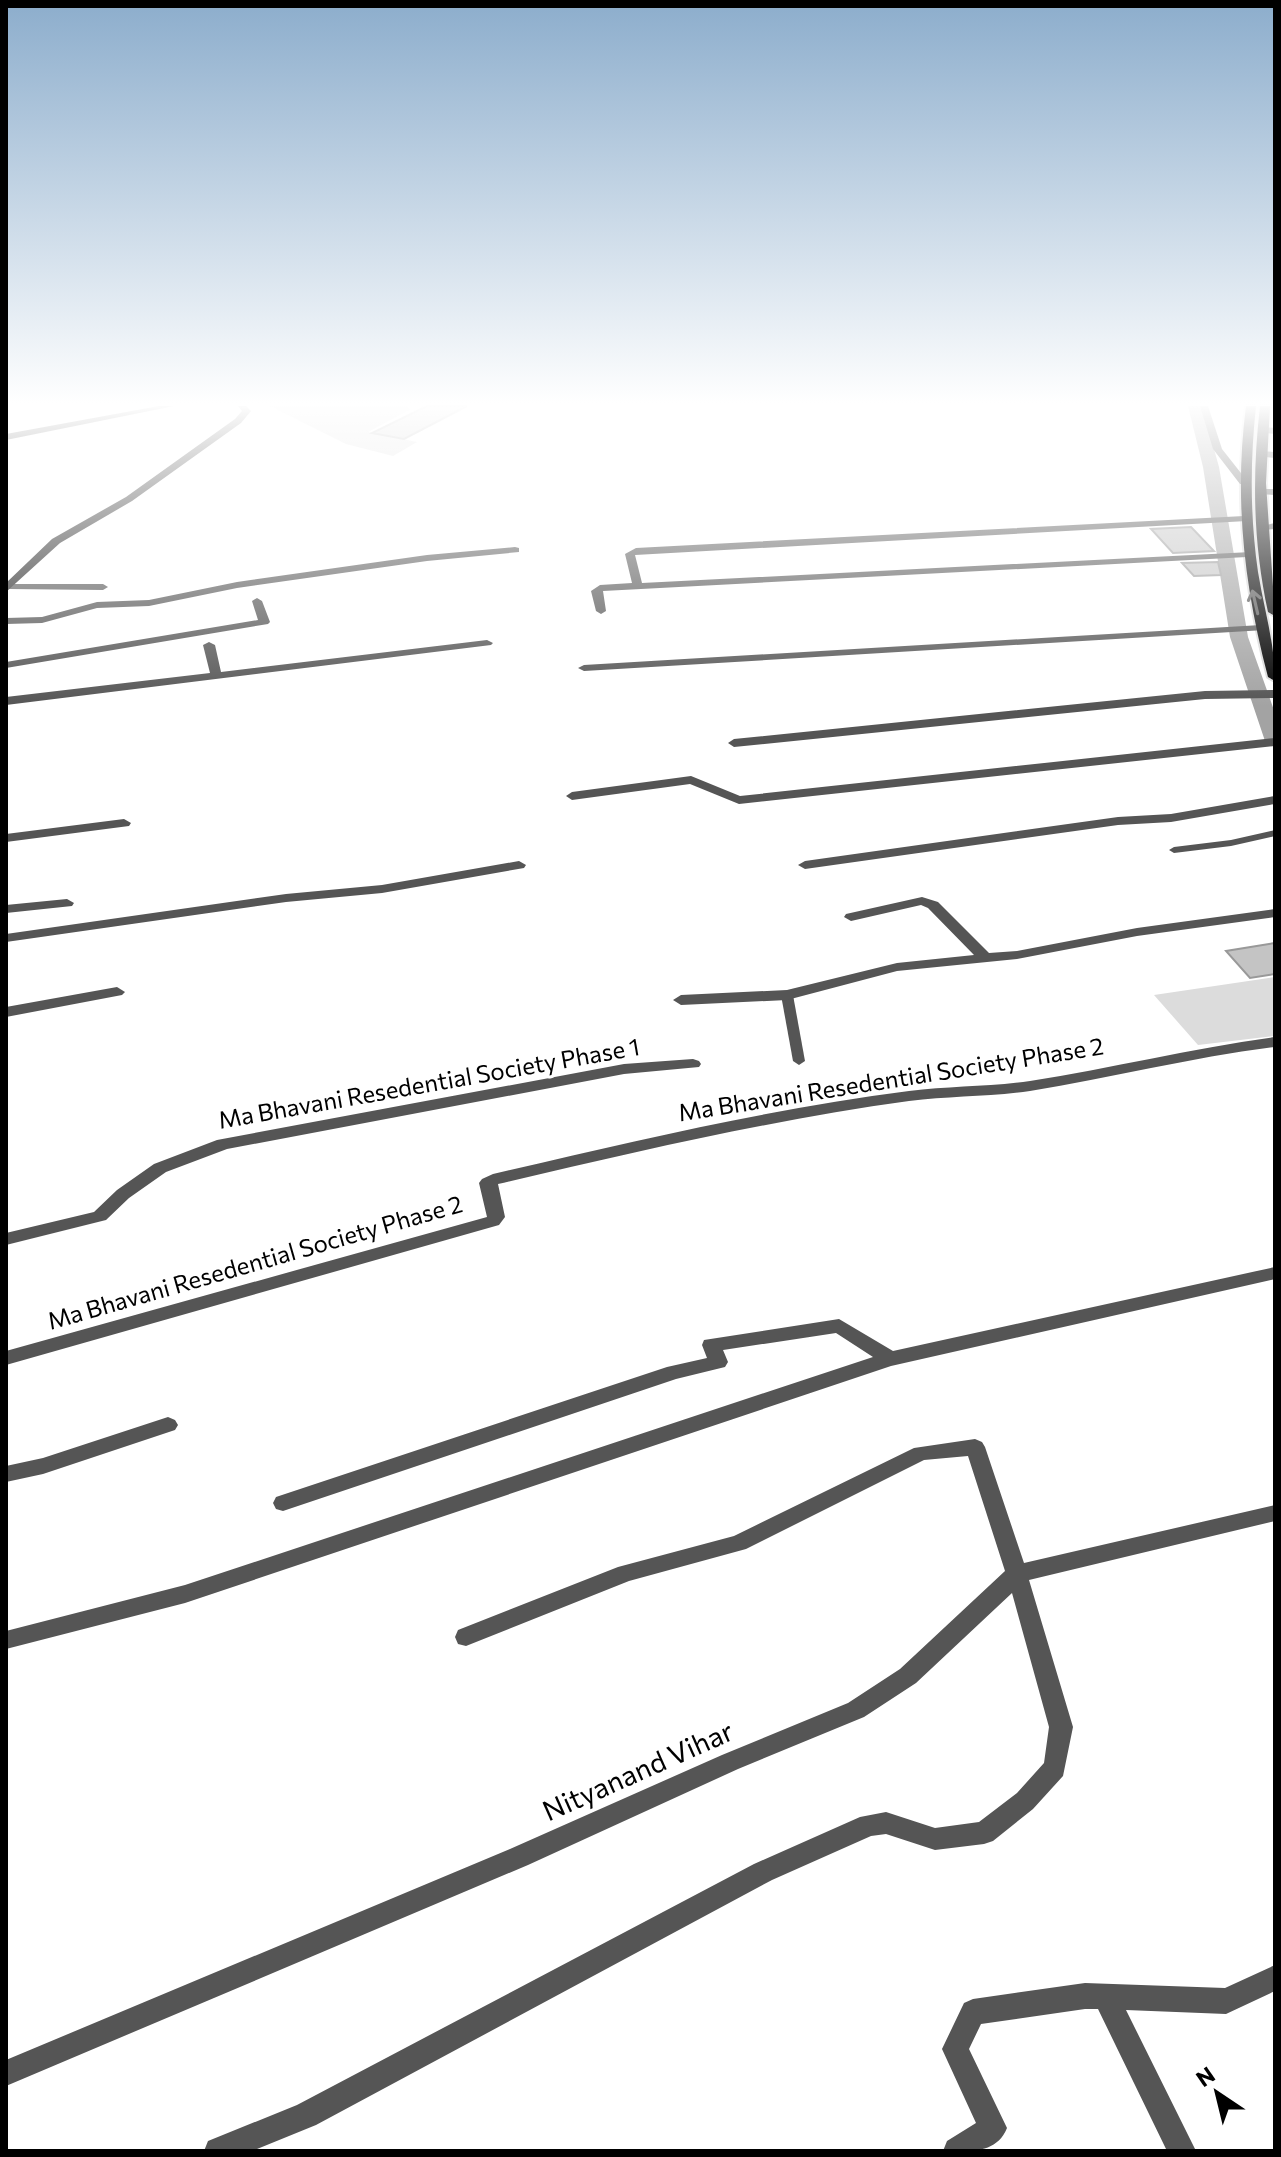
<svg xmlns="http://www.w3.org/2000/svg" width="1281" height="2157" font-family="Commissioner,sans-serif">
<style>
.green{fill:#dcdcdc}
.lines{fill:none;stroke-linecap:round;stroke-linejoin:round}
.canal{fill:#a3a3a3;fill-rule:evenodd}
.building{fill:#c4c4c4;stroke:#999;stroke-width:2}
.primary-casing{stroke:#dbdbdb;stroke-width:4}
.lane{fill:#555;fill-rule:evenodd}
.street{fill:#555;fill-rule:evenodd}
.secondary{fill:#222;fill-rule:evenodd}
.primary{fill:#000;fill-rule:evenodd}
.oneway{stroke:#595959}
.labels{text-anchor:middle;stroke-width:6;stroke-linejoin:round;paint-order:stroke}
.street-label{font-size:24px;fill:#000;stroke:#fff}
.near-street-label{font-size:28px;fill:#000;stroke:#fff}
</style>
<rect width="100%" height="100%" fill="#fff"/>
<g class="green">
<path d="M 270,406 L 405,406 L 411,409 L 368,432 L 417,442 L 393,456 L 346,444 Z"/>
<path d="M 1275,977 L 1275,1036 L 1198,1045 L 1154,995 Z"/>
</g>
<g class="lines">
<path class="canal" d="M 1188,406 L 1202,406 L 1219,467 L 1248,637 L 1275,713 L 1275,747 L 1265,741 L 1230,637 L 1203,467 Z"/>
</g>
<g class="building">
<path d="M 427,406 L 467,406 L 404,439 L 372,433 Z"/>
<path d="M 1191,527 L 1214,551 L 1173,553 L 1151,529 Z"/>
<path d="M 1218,562 L 1221,575 L 1194,576 L 1182,563 Z"/>
<path d="M 1275,943 L 1275,974 L 1250,978 L 1226,951 Z"/>
</g>
<g class="lines">
<defs>
<g id="primary">
<path d="M 1246,406 L 1256,406 C 1250,462 1250,516 1258,572 C 1264,609 1275,644 1275,681 L 1268,677 C 1244,586 1234,499 1246,406 Z"/>
<path d="M 1260,406 L 1270,406 L 1266,483 L 1275,616 L 1268,612 C 1253,543 1252,476 1260,406 Z"/>
</g>
</defs>
<use href="#primary" class="primary-casing"/>
<g class="lane">
<path d="M 1275,830 L 1275,836 L 1231,846 L 1174,853 L 1169,850 L 1174,847 L 1231,840 Z"/>
<path d="M 787,992 L 793,995 L 805,1061 L 799,1065 L 793,1061 L 781,995 Z"/>
</g>
<g class="street">
<path d="M 1200,406 L 1208,406 L 1222,449 L 1248,482 L 1246,484 L 1240,484 L 1213,449 Z"/>
<path d="M 1262,427 L 1275,428 L 1275,434 L 1259,432 L 1258,430 Z"/>
<path d="M 1261,451 L 1275,452 L 1275,458 L 1258,456 L 1258,452 Z"/>
<path d="M 1259,489 L 1275,489 L 1275,495 L 1256,494 L 1256,490 Z"/>
<path d="M 1244,516 L 1247,517 L 1247,521 L 635,555 L 642,583 L 1251,552 L 1251,556 L 1247,557 L 603,591 L 606,611 L 601,614 L 596,611 L 591,591 L 600,585 L 632,583 L 625,554 L 636,548 Z"/>
<path d="M 1275,523 L 1275,529 L 1262,530 L 1257,527 Z"/>
<path d="M 515,547 L 519,548 L 519,552 L 427,561 L 237,588 L 149,606 L 97,608 L 42,623 L 6,624 L 6,618 L 42,617 L 97,602 L 149,600 L 237,582 L 427,555 Z"/>
<path d="M 6,584 L 103,584 L 108,587 L 103,590 L 9,589 L 6,588 Z"/>
<path d="M 257,598 L 262,601 L 270,622 L 268,624 L 6,668 L 6,662 L 258,620 L 252,601 Z"/>
<path d="M 1261,625 L 1267,628 L 1265,630 L 584,671 L 578,668 L 584,665 Z"/>
<path d="M 487,640 L 493,643 L 491,645 L 6,705 L 6,697 L 210,673 L 203,645 L 209,642 L 215,645 L 221,672 Z"/>
<path d="M 1275,690 L 1275,698 L 1205,699 L 734,747 L 728,743 L 734,739 L 1205,691 Z"/>
<path d="M 1275,738 L 1275,746 L 739,804 L 690,784 L 572,800 L 566,796 L 572,792 L 691,776 L 740,796 Z"/>
<path d="M 1275,796 L 1275,804 L 1171,822 L 1118,825 L 805,869 L 798,865 L 805,861 L 1118,817 L 1171,814 Z"/>
<path d="M 124,819 L 131,823 L 129,826 L 6,842 L 6,834 Z"/>
<path d="M 519,861 L 526,865 L 524,868 L 382,893 L 286,902 L 6,942 L 6,934 L 286,894 L 382,885 Z"/>
<path d="M 922,897 L 938,902 L 989,953 L 1017,951 L 1137,928 L 1275,909 L 1275,917 L 1137,936 L 1017,959 L 897,971 L 787,1000 L 681,1005 L 673,1000 L 681,995 L 787,990 L 897,963 L 974,955 L 928,908 L 921,905 L 851,921 L 844,917 L 846,914 Z"/>
<path d="M 67,899 L 74,903 L 72,906 L 6,913 L 6,905 Z"/>
<path d="M 117,987 L 125,992 L 122,995 L 6,1017 L 6,1007 Z"/>
<path d="M 1275,1037 L 1275,1047 C 1193,1057 1112,1078 1030,1091 C 990,1097 949,1096 909,1101 C 771,1120 634,1152 498,1184 L 505,1217 L 499,1225 L 6,1365 L 6,1351 L 487,1217 L 479,1183 L 482,1179 L 493,1174 C 630,1142 769,1109 909,1091 C 949,1086 990,1087 1030,1081 C 1112,1068 1193,1048 1275,1037 Z"/>
<path d="M 693,1059 L 699,1061 L 701,1064 L 699,1067 L 624,1074 L 227,1149 L 166,1172 L 129,1198 L 106,1220 L 6,1245 L 6,1233 L 94,1212 L 117,1190 L 154,1164 L 217,1140 L 624,1064 Z"/>
<path d="M 1275,1267 L 1275,1279 L 891,1366 L 185,1603 L 6,1649 L 6,1631 L 185,1585 L 873,1357 L 836,1333 L 723,1350 L 728,1362 L 725,1367 L 676,1379 L 283,1511 L 276,1509 L 273,1503 L 276,1497 L 667,1367 L 707,1358 L 702,1345 L 704,1340 L 839,1319 L 893,1351 Z"/>
<path d="M 168,1417 L 175,1420 L 178,1425 L 175,1430 L 43,1474 L 6,1482 L 6,1466 L 43,1458 Z"/>
<path d="M 975,1439 L 982,1442 L 985,1447 L 1024,1563 L 1275,1505 L 1275,1521 L 1029,1580 L 1073,1727 L 1063,1776 L 1033,1809 L 993,1841 L 984,1844 L 935,1850 L 886,1834 L 871,1836 L 772,1880 L 316,2125 L 252,2151 L 204,2151 L 208,2141 L 297,2105 L 754,1864 L 860,1817 L 886,1812 L 935,1828 L 979,1822 L 1017,1793 L 1044,1763 L 1049,1727 L 1012,1593 L 916,1683 L 864,1717 L 738,1769 L 528,1865 L 6,2086 L 6,2060 L 510,1849 L 722,1755 L 848,1703 L 900,1669 L 1005,1571 L 968,1456 L 924,1460 L 746,1549 L 629,1581 L 466,1646 L 458,1644 L 455,1637 L 458,1630 L 618,1567 L 734,1536 L 914,1448 Z"/>
<path d="M 1275,1965 L 1275,1991 L 1226,2014 L 1126,2010 L 1196,2151 L 1167,2151 L 1098,2009 L 1085,2009 L 981,2024 L 969,2049 L 1007,2128 C 996,2155 968,2151 943,2151 L 947,2141 L 976,2123 L 942,2049 L 964,2003 L 973,1999 L 1085,1983 L 1225,1988 Z"/>
</g>
<g class="secondary">
<path d="M 159,406 L 174,406 L 6,440 L 6,434 Z"/>
<path d="M 238,406 L 246,406 L 251,411 L 241,423 L 132,501 L 60,543 L 6,592 L 6,583 L 52,539 L 126,497 L 235,419 L 242,411 Z"/>
</g>
<use href="#primary" class="primary"/>
</g>
<defs><path id="oneway-shaft" d="M-6 0H5M1.5-3L5.5 0L1.5 3" fill="none" stroke-width="1.6" stroke-linecap="round" stroke-linejoin="round" transform="scale(2)"/></defs>
<use class="oneway" href="#oneway-shaft" transform="translate(1255 602) rotate(-103)"/>
<linearGradient id="sky" x2="0" y2="1"><stop stop-color="#8cadcc"/><stop offset="0.57" stop-color="#fff"/><stop offset="1" stop-color="#fff" stop-opacity="0"/></linearGradient>
<rect width="1281" height="707" fill="url(#sky)"/>
<g class="labels">
<g class="street-label">
<text transform="translate(891 1080) rotate(-9)" y="8">Ma Bhavani Resedential Society Phase 2</text>
<text transform="translate(429 1084) rotate(-10)" y="8">Ma Bhavani Resedential Society Phase 1</text>
<text transform="translate(255 1263) rotate(-16)" y="8">Ma Bhavani Resedential Society Phase 2</text>
</g>
<g class="near-street-label">
<text transform="translate(638 1771) rotate(-24)" y="10">Nityanand Vihar</text>
</g>
</g>
<rect width="1281" height="2157" fill="none" stroke="#000000" stroke-width="16"/>
<g transform="translate(1217 2093) rotate(325)" stroke="#ffffff" stroke-width="6" paint-order="stroke">
<path d="M0-6L14 30L0 20L-14 30Z" fill="#000000"/>
<text y="-12" font-size="22" font-weight="bold" text-anchor="middle" fill="#000000">N</text>
</g>
</svg>
